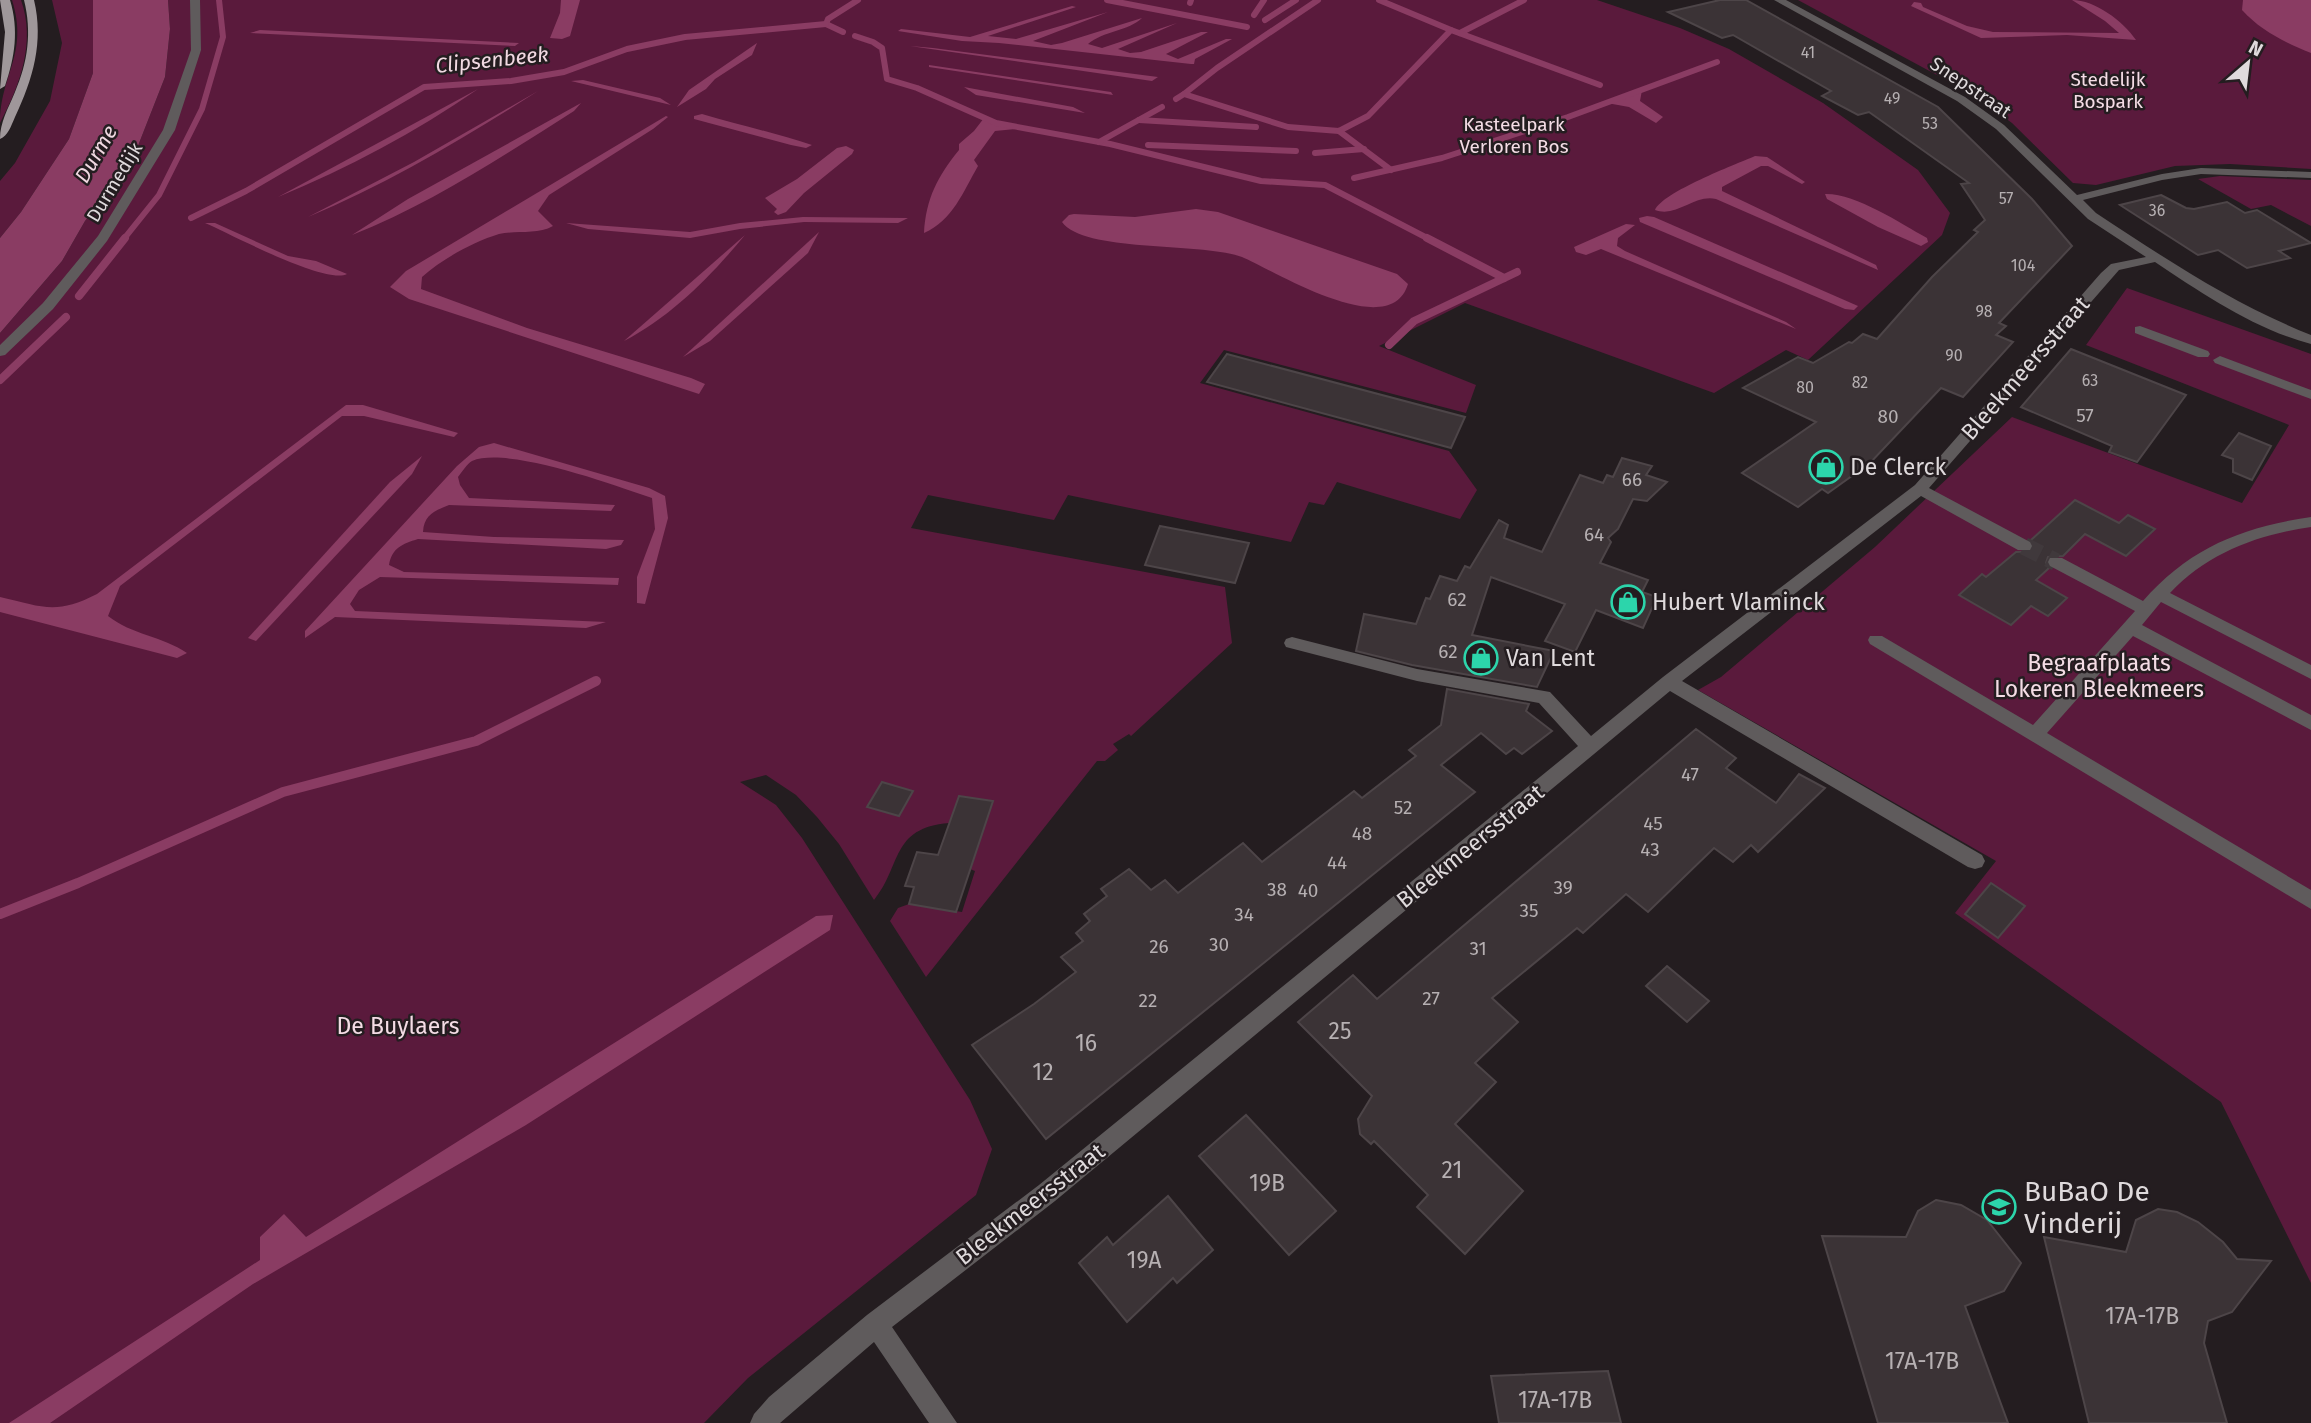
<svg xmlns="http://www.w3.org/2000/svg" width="2311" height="1423" font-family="'Fira Sans',sans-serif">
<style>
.green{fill:#5a1a3c}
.water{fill:#8a3c63}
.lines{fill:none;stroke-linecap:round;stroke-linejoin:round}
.stream-far2{stroke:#8a3c63;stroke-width:6}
.stream-far1{stroke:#8a3c63;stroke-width:8}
.stream{stroke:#8a3c63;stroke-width:10}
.building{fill:#3b3336;stroke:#4d4548;stroke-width:2}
.minor-tunnel{stroke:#40393c;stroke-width:18;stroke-dasharray:18 9;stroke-linecap:butt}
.minor{fill:#5f5b5c;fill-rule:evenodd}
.major{fill:#9f979a;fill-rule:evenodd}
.labels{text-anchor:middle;stroke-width:5;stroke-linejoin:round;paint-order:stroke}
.far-number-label{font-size:16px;fill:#b6b0b2}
.far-park-label{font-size:19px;fill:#f4dce5;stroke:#241d20}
.far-street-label{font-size:19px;fill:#dfdadc;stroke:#241d20}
.number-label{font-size:19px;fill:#b6b0b2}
.far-water-label{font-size:21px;font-style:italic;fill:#f1d9e2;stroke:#241d20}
.street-label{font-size:23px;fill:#dfdadc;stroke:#241d20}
.poi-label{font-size:23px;fill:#dfdadc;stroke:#241d20;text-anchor:start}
.park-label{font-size:23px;fill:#f4dce5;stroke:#241d20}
.near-number-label{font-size:23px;fill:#b6b0b2}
.near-poi-label{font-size:28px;fill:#dfdadc;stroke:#241d20;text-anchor:start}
</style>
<rect width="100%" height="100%" fill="#241d20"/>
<g class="green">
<path d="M 12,0 L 21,0 C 36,42 20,85 0,123 C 0,75 29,54 12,0 Z"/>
<path d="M 52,0 L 93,0 L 93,73 L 69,139 L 21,212 L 0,238 L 0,181 L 15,163 L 50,101 L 62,43 Z"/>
<path d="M 168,0 L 1597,0 L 1680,28 L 1729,49 L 1823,103 L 1918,170 L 1950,213 L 1942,235 L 1808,360 L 1786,350 L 1714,393 L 1465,303 L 1379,346 L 1476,385 L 1466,413 L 1224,350 L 1200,383 L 1449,451 L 1477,490 L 1460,519 L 1337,482 L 1324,505 L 1309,502 L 1291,542 L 1068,495 L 1054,520 L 928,495 L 911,528 L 1225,587 L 1232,643 L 1131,736 L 1129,734 L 1113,744 L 1118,750 L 1105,761 L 1097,761 L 926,977 L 890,921 L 898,908 L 909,904 L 962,912 L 975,871 L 970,869 L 993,801 L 959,796 L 949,823 C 890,828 902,866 874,900 L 839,844 L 817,817 L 796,795 L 766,775 L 740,782 L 776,805 L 802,838 L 970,1100 L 992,1149 L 976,1195 L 748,1378 L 704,1423 L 0,1423 L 0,333 L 62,261 L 85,221 L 134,156 L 165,77 L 170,29 Z"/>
<path d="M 1798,0 L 2311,0 L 2311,169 L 2230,164 L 2175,166 L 2096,185 L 2073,183 L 2012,123 L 1972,94 Z"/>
<path d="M 2220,176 L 2311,180 L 2311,226 L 2271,205 L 2251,209 L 2198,179 Z"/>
<path d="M 2127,288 L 2311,354 L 2311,1283 L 2221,1102 L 1955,913 L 1996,861 L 1698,690 L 1721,677 L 1875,547 L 2012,417 L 2242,503 L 2289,425 L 2086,345 Z"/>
</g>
<g class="water">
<path d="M 93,0 L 168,0 L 170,29 L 165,77 L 134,156 L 85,221 L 62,261 L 0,333 L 0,238 L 21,212 L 69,139 L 93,73 Z"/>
<path d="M 561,0 L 580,0 L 570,36 L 562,39 L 550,38 L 560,13 Z"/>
<path d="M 2072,0 C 2095,0 2123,21 2136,40 L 2067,35 L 1981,38 L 1911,6 L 1914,2 L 1921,3 L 1923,7 L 1967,26 L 1993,32 L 2119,33 L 2105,21 Z"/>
<path d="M 2243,0 L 2311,0 L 2311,53 C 2286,43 2261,31 2242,10 Z"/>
<path d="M 1072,6 L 1076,7 L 988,36 L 1016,39 L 1108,12 L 1033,41 L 1051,45 L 1062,43 L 1142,18 C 1129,31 1103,31 1088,44 L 1102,48 L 1177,23 L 1118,49 L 1130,53 L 1141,52 L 1201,32 L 1208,32 L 1166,54 L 1178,59 L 1226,39 L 1232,39 L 1195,59 L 1194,64 L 1191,64 L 999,43 L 962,41 L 898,31 L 901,29 L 970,37 Z"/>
<path d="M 260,30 L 519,43 L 515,46 L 250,33 Z"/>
<path d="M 757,43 L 752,55 L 715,79 L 706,89 L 677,107 L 689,90 Z"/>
<path d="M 910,46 L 933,48 L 1158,77 L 1152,81 Z"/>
<path d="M 929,65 L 1111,92 L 1113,95 L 929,67 Z"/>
<path d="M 583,80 L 660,98 L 671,105 L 571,81 Z"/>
<path d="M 964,87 L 1073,107 L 1085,113 L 976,95 Z"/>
<path d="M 478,89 C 416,132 348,168 278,197 Z"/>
<path d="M 1642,90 L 1640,101 L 1663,117 L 1656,123 L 1629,107 L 1607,103 Z"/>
<path d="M 538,91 C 464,138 389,183 308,217 L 414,162 Z"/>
<path d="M 581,103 L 574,111 C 503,156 431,204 352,235 L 408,199 Z"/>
<path d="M 702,114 C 739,125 776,133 812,145 L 806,148 L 791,145 L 694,119 L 694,116 Z"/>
<path d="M 666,116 L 668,117 L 653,129 L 549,195 L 538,211 L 553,226 C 537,235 517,230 499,234 C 473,242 442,259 422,277 L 421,289 L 527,328 L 691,378 L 705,384 L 699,394 L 409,299 L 390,287 L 406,271 Z"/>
<path d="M 984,118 L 1026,128 L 995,131 L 974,160 L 978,166 C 963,192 953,220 924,233 C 926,198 938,176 959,150 L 959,144 L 974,131 Z"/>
<path d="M 846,146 L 854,150 L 852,154 L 804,193 L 786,212 L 778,215 L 774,212 L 777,209 L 765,198 L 797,179 L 837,148 Z"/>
<path d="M 1755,156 L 1767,157 L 1805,182 L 1802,184 L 1768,166 L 1761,166 L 1722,187 L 1722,191 L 1876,265 L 1878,270 L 1716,199 C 1694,194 1677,218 1655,210 C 1663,192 1734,165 1755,156 Z"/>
<path d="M 1825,194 C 1855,193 1900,223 1927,238 L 1928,242 L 1921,246 L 1878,227 L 1827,199 Z"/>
<path d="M 1196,209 L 1218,212 L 1397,274 L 1408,284 C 1390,344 1273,270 1242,257 C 1203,242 1084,253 1062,222 L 1069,215 L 1074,214 L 1135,217 Z"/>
<path d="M 1647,216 L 1654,217 L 1858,306 L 1854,310 L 1845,309 L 1640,222 L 1639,218 Z"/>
<path d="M 803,217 L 908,218 L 898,223 L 804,222 L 740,229 L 690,238 L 588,229 L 566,223 L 690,232 L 740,223 Z"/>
<path d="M 205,223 L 215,223 L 288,256 L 316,261 L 347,274 C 325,285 231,234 205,223 Z"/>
<path d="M 1626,224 L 1635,225 L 1618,238 L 1617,246 L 1625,251 L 1786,322 L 1796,329 L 1601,249 L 1586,255 L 1576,252 L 1574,247 Z"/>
<path d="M 819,232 L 808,253 L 710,341 L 683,357 Z"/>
<path d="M 745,235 C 711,276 672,316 624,341 Z"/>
<path d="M 346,405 L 363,405 L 458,433 L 454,437 L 364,416 L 342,416 L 120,586 L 108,616 C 132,635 162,636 187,653 L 177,658 L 0,612 L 0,597 C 43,607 56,615 97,594 Z"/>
<path d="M 494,443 L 649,488 L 665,496 L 668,518 L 645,604 L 637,603 L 637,577 L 655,529 L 652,498 C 614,485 508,446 472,461 C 467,464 462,472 458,477 L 460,485 L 469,498 L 615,505 L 611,511 L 449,505 C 434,511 424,515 423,532 L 494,537 L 624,540 L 621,545 L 606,549 L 418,539 C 402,544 392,548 389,565 L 404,572 L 619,578 L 618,585 L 380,577 L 359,590 L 350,604 L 355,611 L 606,622 L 586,628 L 335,617 L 305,638 L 305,631 L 457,466 L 479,447 Z"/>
<path d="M 422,456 L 412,474 L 256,641 L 248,638 L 390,482 Z"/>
<path d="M 833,915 L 830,930 L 526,1125 L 253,1284 L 50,1423 L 9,1423 L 260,1260 L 260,1237 L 284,1214 L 306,1237 L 816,916 Z"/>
</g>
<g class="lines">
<g class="stream-far2">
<path d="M 1107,0 L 1247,27"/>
<path d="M 1379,0 L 1451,30"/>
<path d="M 1190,3 L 1191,0"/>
<path d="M 1254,15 L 1264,0"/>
<path d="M 1265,20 L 1296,0"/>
<path d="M 843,32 L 826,24 L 828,19 L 858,0"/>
<path d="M 1460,33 L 1524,0"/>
<path d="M 855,36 L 873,42 L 882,48 L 887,79 L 917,88 L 996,123 L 1110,144 L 1261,181 L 1325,185 L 1431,240"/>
<path d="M 1184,94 L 1217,68 L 1318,0"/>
<path d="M 1176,99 L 1184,94 L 1288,127 L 1339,131 L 1368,116 L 1451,30 L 1600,85"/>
<path d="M 1139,120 L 1256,127"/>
<path d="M 1339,131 L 1391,170"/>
<path d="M 1099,142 L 1162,107"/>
<path d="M 1148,145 L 1296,151"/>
<path d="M 1315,153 L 1364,149"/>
<path d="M 1354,178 L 1442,158 L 1568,117 L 1717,62"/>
<path d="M 191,218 L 246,191 L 424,87 L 511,81 L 564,72 L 627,49 L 685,37 L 826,24"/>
<path d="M 123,240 L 159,195 L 202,109 L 223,37 L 219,0"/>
</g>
<g class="stream-far1">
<path d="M 1427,238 L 1504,278"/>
<path d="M 79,296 L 125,238"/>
<path d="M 1389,345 L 1414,321 L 1517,272"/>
<path d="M 0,380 L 66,317"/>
</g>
<path class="stream" d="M 0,914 L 78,883 L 283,792 L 476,741 L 596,681"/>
</g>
<g class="building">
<path d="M 1720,0 L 1746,0 L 1938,107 L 2032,199 L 2072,246 L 1999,323 L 2006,326 L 1996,335 L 2013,342 L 1963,397 L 1941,388 L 1870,463 L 1828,493 L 1822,489 L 1798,507 L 1742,473 L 1816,422 L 1743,388 L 1798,357 L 1813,363 L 1849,342 L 1852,343 L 1863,334 L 1877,339 L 1932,277 L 1978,232 L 1974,230 L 1985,220 L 1961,184 L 1969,183 L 1869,112 L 1858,115 L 1822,96 L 1831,91 L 1733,35 L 1722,38 L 1668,12 Z"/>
<path d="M 2161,195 L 2186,208 L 2194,209 L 2227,202 L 2245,213 L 2257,210 L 2311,243 L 2279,251 L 2290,258 L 2247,268 L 2218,250 L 2198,255 L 2120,205 Z"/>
<path d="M 2071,349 L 2186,395 L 2137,462 L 2109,452 L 2112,446 L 2021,407 Z"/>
<path d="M 1227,354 L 1465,417 L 1451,448 L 1207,382 Z"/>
<path d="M 2239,433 L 2271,446 L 2252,480 L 2233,472 L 2233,459 L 2222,455 Z"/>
<path d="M 1622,458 L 1652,466 L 1646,475 L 1667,482 L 1647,501 L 1633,499 L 1618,529 L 1608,538 L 1611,542 L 1600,563 L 1648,580 L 1642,592 L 1657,597 L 1643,628 L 1596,610 L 1575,652 L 1545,641 L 1565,604 L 1491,577 L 1472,635 L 1554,651 L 1537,687 L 1412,665 L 1356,651 L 1364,614 L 1416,624 L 1426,598 L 1430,599 L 1440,576 L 1457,581 L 1465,566 L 1470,568 L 1499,520 L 1508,525 L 1504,538 L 1542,552 L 1580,475 L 1603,483 L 1607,475 L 1613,477 Z"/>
<path d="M 2075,500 L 2119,523 L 2128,515 L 2155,529 L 2126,556 L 2085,534 L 2063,556 L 2048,557 L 2046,563 L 2049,568 L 2036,580 L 2067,598 L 2048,616 L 2031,606 L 2011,625 L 1959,595 L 1982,574 L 1986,577 L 2016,552 L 2032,551 L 2034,545 L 2031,540 Z"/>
<path d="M 1160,526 L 1249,543 L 1235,583 L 1145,565 Z"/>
<path d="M 1447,689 L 1529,704 L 1526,711 L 1552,731 L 1522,754 L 1514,748 L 1506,754 L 1481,733 L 1441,765 L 1475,792 L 1046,1139 L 972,1045 L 1034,1004 L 1076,972 L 1061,957 L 1083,941 L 1076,933 L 1090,921 L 1084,914 L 1107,896 L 1101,889 L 1129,869 L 1151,890 L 1165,880 L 1178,893 L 1243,843 L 1262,862 L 1354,791 L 1362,798 L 1416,756 L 1409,750 L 1441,725 Z"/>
<path d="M 1696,729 L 1736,758 L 1726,768 L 1776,803 L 1799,774 L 1825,788 L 1758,852 L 1751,845 L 1733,862 L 1714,848 L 1648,912 L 1626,894 L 1583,933 L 1577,928 L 1492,998 L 1518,1022 L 1475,1063 L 1496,1082 L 1455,1124 L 1523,1191 L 1465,1254 L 1417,1207 L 1428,1195 L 1374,1141 L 1371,1144 L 1360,1134 L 1358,1119 L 1372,1096 L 1298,1022 L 1353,975 L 1377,999 Z"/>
<path d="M 882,782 L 913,791 L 899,816 L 867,807 Z"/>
<path d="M 959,796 L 993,801 L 956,912 L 909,904 L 914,887 L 905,886 L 917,852 L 938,855 Z"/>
<path d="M 1991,883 L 2025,906 L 1998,938 L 1965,914 Z"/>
<path d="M 1667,966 L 1709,1001 L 1687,1022 L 1646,986 Z"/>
<path d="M 1246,1115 L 1336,1211 L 1289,1255 L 1199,1156 Z"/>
<path d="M 1168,1196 L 1213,1250 L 1177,1283 L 1173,1278 L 1127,1322 L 1079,1263 L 1107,1237 L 1113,1245 Z"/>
<path d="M 1936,1200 L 1961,1205 L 1987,1220 L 2021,1263 L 2004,1291 L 1965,1306 L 2008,1423 L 1878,1423 L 1822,1236 L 1906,1237 L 1918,1211 Z"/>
<path d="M 2158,1209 L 2177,1212 L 2198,1222 L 2223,1242 L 2237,1259 L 2271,1261 L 2232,1312 L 2208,1321 L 2204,1343 L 2227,1423 L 2089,1423 L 2044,1237 L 2126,1252 L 2136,1220 Z"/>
<path d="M 1608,1371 L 1621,1423 L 1499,1423 L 1491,1376 Z"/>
</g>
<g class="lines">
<path class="minor-tunnel" d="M 2024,546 L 2056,562"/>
<g class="minor">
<path d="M 190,0 L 200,0 L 201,50 L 175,130 L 107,241 L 53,309 L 5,355 L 0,356 L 0,345 L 43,303 L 98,236 L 163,130 L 191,50 Z"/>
<path d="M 1774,0 L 1786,0 L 1965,97 L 2004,125 L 2077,195 L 2162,174 L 2201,168 L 2311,172 L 2311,178 L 2201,174 L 2162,180 L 2083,200 L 2096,213 C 2166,259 2233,304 2311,335 L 2311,344 C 2254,329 2203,294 2155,262 L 2119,270 L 1929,488 L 2030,542 L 2032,546 L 2030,550 L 2018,550 L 1921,496 L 1682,681 L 1982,855 L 1985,861 L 1982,867 L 1975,869 L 1968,867 L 1670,691 L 1055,1201 L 892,1327 L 957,1423 L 929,1423 L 874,1342 L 780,1423 L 750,1423 L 754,1414 L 769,1397 L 867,1315 L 1039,1185 L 1578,746 L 1539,703 L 1417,681 L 1286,647 L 1284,643 L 1286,639 L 1292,637 L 1417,669 L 1550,692 L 1591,736 L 1663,677 L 1915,485 L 2101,273 L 2111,264 L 2146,257 L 2088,219 L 1996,129 L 1957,101 Z"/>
<path d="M 2140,326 L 2208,351 L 2210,354 L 2208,357 L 2198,357 L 2135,333 L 2135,327 Z"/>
<path d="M 2220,356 L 2311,390 L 2311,399 L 2215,363 L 2213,360 Z"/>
<path d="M 2311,517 L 2311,527 C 2257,535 2208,553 2170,593 L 2311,665 L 2311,679 L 2161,602 L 2142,625 L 2311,715 L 2311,730 L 2133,636 L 2047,733 L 2311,890 L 2311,909 L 1870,644 L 1868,640 L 1870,636 L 1882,636 L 2033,725 L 2135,611 L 2050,566 L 2048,562 L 2050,558 L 2062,558 L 2143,601 C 2189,548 2242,527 2311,517 Z"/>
</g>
<g class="major">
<path d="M 0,0 L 10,0 C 19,30 15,57 5,86 L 0,89 L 5,32 Z"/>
<path d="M 24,0 L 34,0 C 44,42 33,79 15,117 C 11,126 8,136 0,139 C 0,122 8,109 15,92 C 28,62 32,32 24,0 Z"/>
</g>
</g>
<defs>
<symbol id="shop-ring" viewBox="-11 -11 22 22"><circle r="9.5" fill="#241d20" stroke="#2cd5ab" stroke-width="1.5"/><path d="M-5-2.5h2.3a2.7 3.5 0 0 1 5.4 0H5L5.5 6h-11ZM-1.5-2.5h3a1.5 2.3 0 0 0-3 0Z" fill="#2cd5ab"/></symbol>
<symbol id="school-ring" viewBox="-11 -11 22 22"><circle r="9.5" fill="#241d20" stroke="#2cd5ab" stroke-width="1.5"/><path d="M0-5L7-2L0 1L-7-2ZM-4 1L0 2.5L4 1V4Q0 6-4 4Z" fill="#2cd5ab"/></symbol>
</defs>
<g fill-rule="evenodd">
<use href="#shop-ring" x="1807" y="448" width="38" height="38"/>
<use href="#shop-ring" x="1609" y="583" width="38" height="38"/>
<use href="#shop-ring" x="1462" y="639" width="38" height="38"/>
<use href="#school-ring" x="1980" y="1188" width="38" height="38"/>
</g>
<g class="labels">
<g class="far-number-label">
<text x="1808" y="58">41</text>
<text x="1892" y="104">49</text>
<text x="1930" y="129">53</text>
<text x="2006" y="204">57</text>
<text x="2157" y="216">36</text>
<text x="2023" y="271">104</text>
<text x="1984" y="317">98</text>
<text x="1954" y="361">90</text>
<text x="2090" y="386">63</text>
<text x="1860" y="388">82</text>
<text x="1805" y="393">80</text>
</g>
<g class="far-park-label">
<text x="2108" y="86">Stedelijk<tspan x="2108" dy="22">Bospark</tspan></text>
<text x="1514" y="131">Kasteelpark<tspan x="1514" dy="22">Verloren Bos</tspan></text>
</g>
<g class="far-street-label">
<text transform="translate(1971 87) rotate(34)" y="7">Snepstraat</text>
<text transform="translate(114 182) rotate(-59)" y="7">Durmedijk</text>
</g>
<g class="number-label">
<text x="2085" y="422">57</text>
<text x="1888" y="423">80</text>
<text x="1632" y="486">66</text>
<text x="1594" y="541">64</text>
<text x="1457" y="606">62</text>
<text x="1448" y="658">62</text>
<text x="1690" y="781">47</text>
<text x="1403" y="814">52</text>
<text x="1653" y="830">45</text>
<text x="1362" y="840">48</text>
<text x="1650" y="856">43</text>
<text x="1337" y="869">44</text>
<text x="1563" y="894">39</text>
<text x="1277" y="896">38</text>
<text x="1308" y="897">40</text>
<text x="1529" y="917">35</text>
<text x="1244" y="921">34</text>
<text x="1219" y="951">30</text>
<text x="1159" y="953">26</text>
<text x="1478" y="955">31</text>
<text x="1431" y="1005">27</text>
<text x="1148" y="1007">22</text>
</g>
<g class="far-water-label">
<text transform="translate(492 60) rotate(-6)" y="7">Clipsenbeek</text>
<text transform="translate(96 154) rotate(-60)" y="7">Durme</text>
</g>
<g class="street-label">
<text transform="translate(2025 368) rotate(-49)" y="8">Bleekmeersstraat</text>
<text transform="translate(1470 846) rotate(-39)" y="8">Bleekmeersstraat</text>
<text transform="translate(1030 1204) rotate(-38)" y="8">Bleekmeersstraat</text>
</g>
<g class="poi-label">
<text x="1850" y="475">De Clerck</text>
<text x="1652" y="610">Hubert Vlaminck</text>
<text x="1506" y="666">Van Lent</text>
</g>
<g class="park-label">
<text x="2099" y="671">Begraafplaats<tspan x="2099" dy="26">Lokeren Bleekmeers</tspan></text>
<text x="398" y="1034">De Buylaers</text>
</g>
<g class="near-number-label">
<text x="1340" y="1039">25</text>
<text x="1086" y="1051">16</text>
<text x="1043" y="1080">12</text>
<text x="1452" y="1178">21</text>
<text x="1267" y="1191">19B</text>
<text x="1144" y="1268">19A</text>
<text x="2142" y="1324">17A-17B</text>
<text x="1922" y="1369">17A-17B</text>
<text x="1555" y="1408">17A-17B</text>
</g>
<g class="near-poi-label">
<text x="2024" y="1201">BuBaO De<tspan x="2024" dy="32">Vinderij</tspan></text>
</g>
</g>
<g transform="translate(2248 63) rotate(28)" stroke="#241d20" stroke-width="5" paint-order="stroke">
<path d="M0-5L12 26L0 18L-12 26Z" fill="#dfdadc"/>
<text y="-10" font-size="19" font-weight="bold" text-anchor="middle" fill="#dfdadc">N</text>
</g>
</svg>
